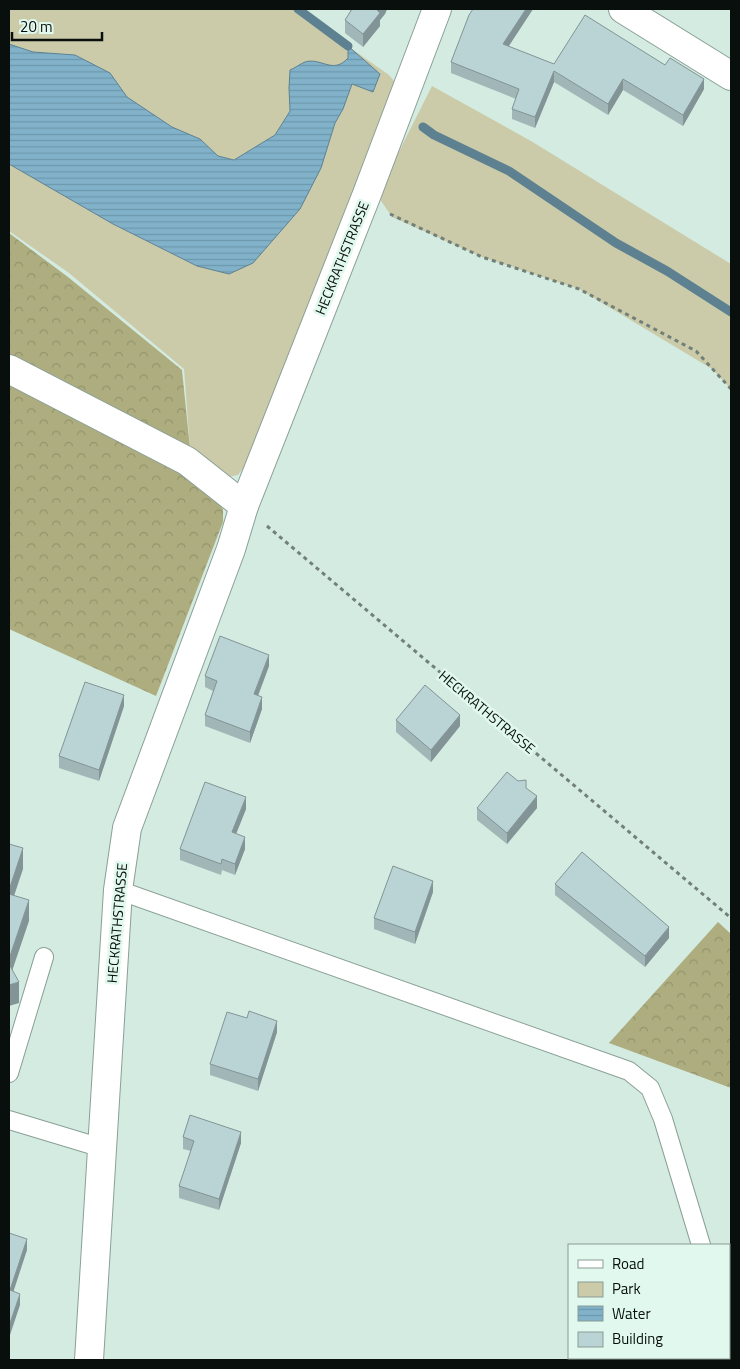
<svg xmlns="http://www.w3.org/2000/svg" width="740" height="1369" font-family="'Titillium Web',sans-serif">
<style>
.green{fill:#cbcba9}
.forest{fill:url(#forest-crowns)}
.water{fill:url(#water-rules);stroke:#5d8191}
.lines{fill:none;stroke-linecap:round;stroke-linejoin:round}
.stream{stroke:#5d8191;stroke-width:9}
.lane-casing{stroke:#8aa097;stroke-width:20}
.street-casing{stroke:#8aa097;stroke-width:30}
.path{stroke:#718079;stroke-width:3;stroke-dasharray:4 4;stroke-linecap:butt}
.lane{stroke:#fff;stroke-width:18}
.street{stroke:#fff;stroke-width:28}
.wall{fill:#a0b6b7}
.shaded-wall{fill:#829495}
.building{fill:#bad4d5;stroke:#829495}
.labels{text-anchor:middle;stroke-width:5;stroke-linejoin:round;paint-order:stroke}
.street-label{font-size:14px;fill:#080f0c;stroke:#e1f8ee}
</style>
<defs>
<pattern id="forest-crowns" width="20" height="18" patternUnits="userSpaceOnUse" patternTransform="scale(1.25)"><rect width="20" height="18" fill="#aead7f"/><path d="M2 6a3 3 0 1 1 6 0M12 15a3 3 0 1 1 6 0" fill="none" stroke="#94946d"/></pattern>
<pattern id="water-rules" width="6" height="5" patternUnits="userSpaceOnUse" patternTransform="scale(1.25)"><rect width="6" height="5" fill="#81b2ca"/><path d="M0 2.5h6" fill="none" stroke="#6e98ac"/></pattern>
</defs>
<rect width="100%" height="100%" fill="#d4ebe1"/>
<g class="green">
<path d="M 9,9 L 295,9 L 389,75 L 399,87 L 251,458 L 238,475 L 227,477 L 190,448 L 184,369 L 69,273 L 9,231 L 9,164 L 113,224 L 197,266 L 335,123 L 343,109 L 352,84 L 348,47 L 348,58 L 342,65 L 336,66 L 307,61 L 289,88 L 290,110 L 275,135 L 234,160 L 218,156 L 200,139 L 172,127 L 127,97 L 110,73 L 75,55 L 33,52 L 9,44 Z"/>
<path d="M 432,86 L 531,141 L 731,264 L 731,389 L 712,369 L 579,289 L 482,257 L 392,217 L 377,195 Z"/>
</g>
<g class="forest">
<path d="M 9,233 L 68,277 L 182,370 L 190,448 L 215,499 L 223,509 L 223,522 L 156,696 L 9,629 Z"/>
<path d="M 718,922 L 731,934 L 731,1088 L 609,1043 Z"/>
</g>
<path class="water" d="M 9,44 L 33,52 L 75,55 L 110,73 L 127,97 L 172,127 L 200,139 L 218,156 L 234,160 L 275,135 L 290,111 L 289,88 L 290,70 C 295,68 300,64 305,62 C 321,57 333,75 348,58 L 348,46 L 380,74 L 373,92 L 352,84 L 343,109 L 335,123 L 321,168 L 300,209 L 253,263 L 229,274 L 197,266 L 113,224 L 9,164 Z"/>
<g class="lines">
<g class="stream">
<path d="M 298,9 L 348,46"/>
<path d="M 423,127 L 434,135 L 509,171 L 616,243 L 667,271 L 731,312"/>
</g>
<defs>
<g id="lane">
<path d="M 118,890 L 629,1071 L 650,1088 L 663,1119 L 701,1245"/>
<path d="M 9,1073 L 44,957"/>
<path d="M 9,1120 L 102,1148"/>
<path d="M 729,1257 L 731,1258"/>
</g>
<g id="street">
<path d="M 623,9 L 731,76"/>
<path d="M 9,369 L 187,461 L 244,506"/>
<path d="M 89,1360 L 118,890 L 127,828 L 231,549 L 244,506 L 367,194 L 437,9"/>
</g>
</defs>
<use href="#lane" class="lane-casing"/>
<use href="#street" class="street-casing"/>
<g class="path">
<path d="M 390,214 L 482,257 L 579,289 L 696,351 L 731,389"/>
<path d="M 267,526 L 731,918"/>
</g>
<use href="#lane" class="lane"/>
<use href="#street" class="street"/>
</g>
<g class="wall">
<path d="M 350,9 L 387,9 L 385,14 L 380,20 L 380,26 L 363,47 L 345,33 L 345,20 L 350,12 Z"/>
<path d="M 473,9 L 533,9 L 508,47 L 554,64 L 704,89 L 683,126 L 623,90 L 608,115 L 554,82 L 535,128 L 512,119 L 512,109 L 516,99 L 451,73 L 451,62 Z"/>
<path d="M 269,666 L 258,696 L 262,709 L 250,743 L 205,726 L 205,715 L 213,691 L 205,687 L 205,676 Z"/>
<path d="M 124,706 L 99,781 L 59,768 L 59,756 Z"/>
<path d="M 396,720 L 460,726 L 431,762 L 396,732 Z"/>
<path d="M 477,808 L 537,808 L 507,844 L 477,820 Z"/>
<path d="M 246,809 L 236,834 L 245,849 L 235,875 L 222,870 L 221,875 L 180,860 L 180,849 Z"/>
<path d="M 555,884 L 669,938 L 645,967 L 555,895 Z"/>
<path d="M 433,892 L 415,944 L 374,929 L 374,918 Z"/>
<path d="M 247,1018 L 277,1032 L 258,1091 L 210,1075 L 210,1064 Z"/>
<path d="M 183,1137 L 241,1143 L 219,1210 L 179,1198 L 179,1186 L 191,1151 L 183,1149 Z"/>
</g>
<g class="shaded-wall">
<path d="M 378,9 L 387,9 L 385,14 L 380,20 L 380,26 L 363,47 L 363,34 Z"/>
<path d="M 526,9 L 533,9 L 503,55 L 503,44 Z"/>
<path d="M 554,71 L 554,82 L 535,128 L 535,117 Z"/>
<path d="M 623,79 L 623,90 L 608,115 L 608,104 Z"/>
<path d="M 704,79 L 704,89 L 683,126 L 683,115 Z"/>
<path d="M 269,655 L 269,666 L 254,706 L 254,694 Z"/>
<path d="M 124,695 L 124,706 L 99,781 L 99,770 Z"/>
<path d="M 262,697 L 262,709 L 250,743 L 250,732 Z"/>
<path d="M 460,715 L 460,726 L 431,762 L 431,750 Z"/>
<path d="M 537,796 L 537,808 L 507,844 L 507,833 Z"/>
<path d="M 246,797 L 246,809 L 232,844 L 232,832 Z"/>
<path d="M 245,837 L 245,849 L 235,875 L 235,864 Z"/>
<path d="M 23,848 L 23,869 L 9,911 L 9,890 Z"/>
<path d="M 433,881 L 433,892 L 415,944 L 415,932 Z"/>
<path d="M 29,900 L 29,921 L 9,980 L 9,959 Z"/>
<path d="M 669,927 L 669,938 L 645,967 L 645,956 Z"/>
<path d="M 19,982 L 19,1003 L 9,1006 L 9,985 Z"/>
<path d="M 277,1021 L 277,1032 L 258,1091 L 258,1079 Z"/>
<path d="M 241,1132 L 241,1143 L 219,1210 L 219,1199 Z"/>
<path d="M 27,1239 L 27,1250 L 10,1302 L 10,1290 Z"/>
<path d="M 20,1294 L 20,1305 L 9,1338 L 9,1326 Z"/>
<path d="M 731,1342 L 731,1360 L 725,1360 L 726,1358 L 729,1358 L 729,1350 Z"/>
</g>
<g class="building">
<path d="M 352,9 L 378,9 L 377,10 L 380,13 L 363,34 L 345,20 Z"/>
<path d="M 473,9 L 526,9 L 503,44 L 554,64 L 585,15 L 665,65 L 670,58 L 704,79 L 683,115 L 623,79 L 608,104 L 554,71 L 535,117 L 512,109 L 519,89 L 451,62 L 469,15 Z"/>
<path d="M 220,636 L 269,655 L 254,694 L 262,697 L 250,732 L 205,715 L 217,681 L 205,676 Z"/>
<path d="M 85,682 L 124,695 L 99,770 L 59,756 Z"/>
<path d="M 425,685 L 460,715 L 431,750 L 396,720 Z"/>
<path d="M 507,772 L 518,781 L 526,780 L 526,788 L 537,796 L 507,833 L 477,808 Z"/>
<path d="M 205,782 L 246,797 L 232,832 L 245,837 L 235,864 L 222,859 L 221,864 L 180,849 Z"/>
<path d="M 9,844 L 23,848 L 9,890 Z"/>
<path d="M 582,852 L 669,927 L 645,956 L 555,884 Z"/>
<path d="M 393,866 L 433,881 L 415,932 L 374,918 Z"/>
<path d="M 9,894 L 29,900 L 9,959 Z"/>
<path d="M 9,964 L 19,982 L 9,985 Z"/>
<path d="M 249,1011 L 277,1021 L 258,1079 L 210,1064 L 227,1012 L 247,1018 Z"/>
<path d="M 190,1115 L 241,1132 L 219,1199 L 179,1186 L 194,1141 L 183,1137 Z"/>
<path d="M 9,1233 L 27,1239 L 10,1290 L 20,1294 L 9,1326 Z"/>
<path d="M 729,1316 L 731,1317 L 731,1342 L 729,1350 Z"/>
<path d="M 682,1358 L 726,1358 L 725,1360 L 681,1360 Z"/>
</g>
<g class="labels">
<g class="street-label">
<text transform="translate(342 258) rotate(-68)" y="5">HECKRATHSTRASSE</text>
<text transform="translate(487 712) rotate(40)" y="5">HECKRATHSTRASSE</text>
<text transform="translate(117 923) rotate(-85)" y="5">HECKRATHSTRASSE</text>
</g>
</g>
<rect width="740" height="1369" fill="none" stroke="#080f0c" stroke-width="20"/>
<rect x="568" y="1244" width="162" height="115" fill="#e1f8ee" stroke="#8a9b94"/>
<rect x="578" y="1260" width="25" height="8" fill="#ffffff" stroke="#8a9b94"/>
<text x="612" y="1269" font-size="15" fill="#080f0c">Road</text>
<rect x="578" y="1282" width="25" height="15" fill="#cbcba9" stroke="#8a9b94"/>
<text x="612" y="1294" font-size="15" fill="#080f0c">Park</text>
<rect x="578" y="1306" width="25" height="15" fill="url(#water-rules)" stroke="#8a9b94"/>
<text x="612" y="1319" font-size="15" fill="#080f0c">Water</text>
<rect x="578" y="1332" width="25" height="15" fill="#bad4d5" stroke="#8a9b94"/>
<text x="612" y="1344" font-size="15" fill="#080f0c">Building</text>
<path d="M12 32v8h90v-8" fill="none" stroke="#080f0c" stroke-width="2.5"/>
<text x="20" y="32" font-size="15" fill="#080f0c" stroke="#e1f8ee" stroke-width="4" paint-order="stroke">20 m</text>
</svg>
